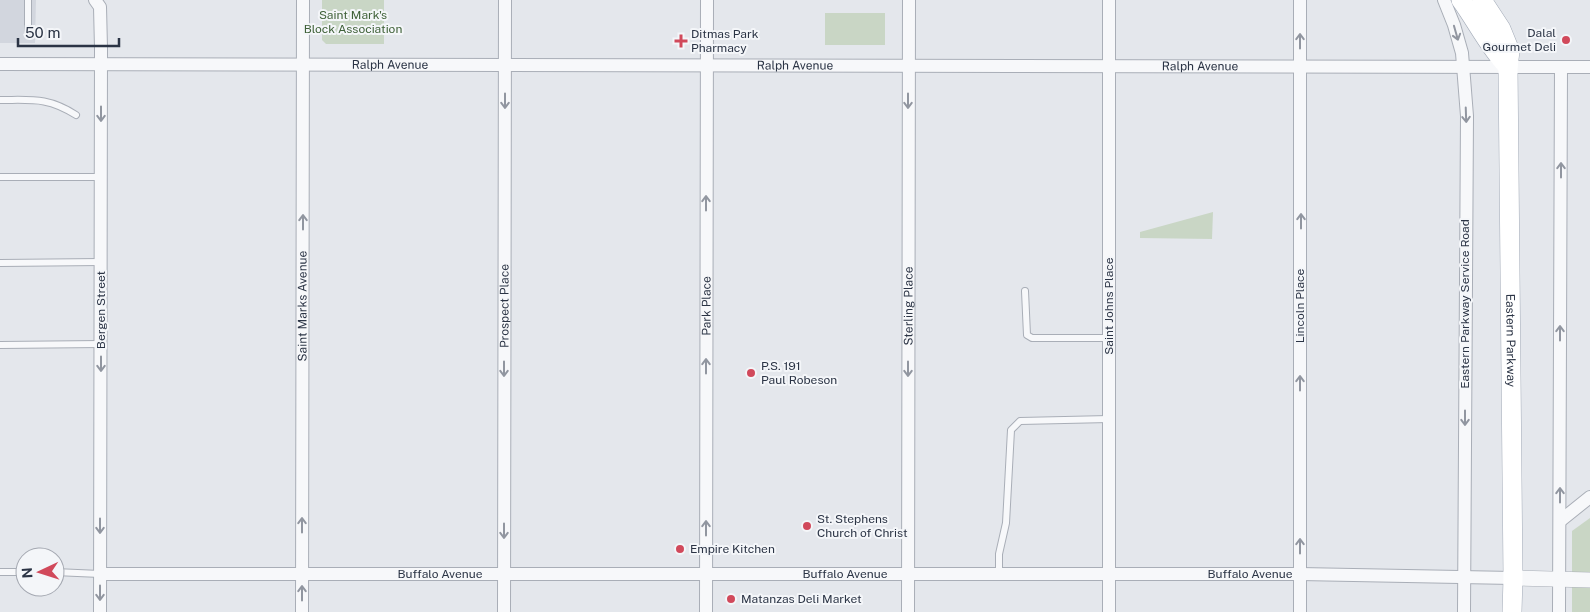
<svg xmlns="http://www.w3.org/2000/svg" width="1590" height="612" font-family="'Public Sans',sans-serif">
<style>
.built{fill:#d2d6de}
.green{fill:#c9d6c5}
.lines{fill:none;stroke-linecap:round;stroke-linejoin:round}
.service-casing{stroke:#a9aeb7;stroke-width:8}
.minor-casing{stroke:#a9aeb7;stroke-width:14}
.tertiary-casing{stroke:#a9aeb7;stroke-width:16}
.primary-casing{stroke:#a3abb8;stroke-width:20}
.service{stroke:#f7f8fa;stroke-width:6}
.minor{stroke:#f7f8fa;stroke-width:12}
.tertiary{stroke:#f7f8fa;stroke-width:15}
.primary{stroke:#fff;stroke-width:19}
.oneway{stroke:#9196a0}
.poi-dot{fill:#d1495b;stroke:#f4f6f9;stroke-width:2}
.labels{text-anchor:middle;stroke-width:4;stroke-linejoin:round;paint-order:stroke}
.park-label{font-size:12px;fill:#3f6138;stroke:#f4f6f9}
.poi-label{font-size:12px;fill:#2b3445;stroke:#f4f6f9;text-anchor:start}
.street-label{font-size:12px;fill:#2b3445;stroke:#f4f6f9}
</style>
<rect width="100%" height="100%" fill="#e4e7ec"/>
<path class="built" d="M 0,0 L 36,0 L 35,43 L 0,43 Z"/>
<g class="green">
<path d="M 322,0 L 384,0 L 384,44 L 326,44 L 322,40 Z"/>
<rect x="825" y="13" width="60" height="32"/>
<path d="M 1213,212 L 1212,239 L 1140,238 L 1140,232 Z"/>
<path d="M 1590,518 L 1590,612 L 1572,612 L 1572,531 Z"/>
</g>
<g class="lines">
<defs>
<g id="service">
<path d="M 28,0 L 28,31"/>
<path d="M 0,100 C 32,100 48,97 76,115"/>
<path d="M 0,177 L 101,177"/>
<path d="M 0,263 L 101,262"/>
<path d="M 1025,291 L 1027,335 L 1032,338 L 1109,338"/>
<path d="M 0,345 L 101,344"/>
<path d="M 0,572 L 25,572"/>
<path d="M 55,572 L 100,574"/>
<path d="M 999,574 L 999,554 L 1006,523 L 1011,430 L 1020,421 L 1109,419"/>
</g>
<g id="minor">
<path d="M 95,0 L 100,7 L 101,48 L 100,612"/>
<path d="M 1109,0 L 1109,612"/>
<path d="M 1300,0 L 1300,612"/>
<path d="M 1444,0 L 1454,25 L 1462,53 L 1467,116 L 1464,612"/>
<path id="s1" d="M 0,64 L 1590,67"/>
<path d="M 1560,521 L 1590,497"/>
<path id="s2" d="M 100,574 L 1300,574 L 1513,578"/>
<path id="s3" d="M 302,612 L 303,0"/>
<path id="s4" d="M 504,612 L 505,0"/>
<path id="s5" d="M 706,612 L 707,0"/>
<path id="s6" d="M 908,612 L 909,0"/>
<path d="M 1559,612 L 1561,67"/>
</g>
<path id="tertiary" d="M 1513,578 L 1590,580"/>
<g id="primary">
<path d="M 1461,0 C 1477,22 1489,47 1508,67"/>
<path id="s7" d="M 1482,0 L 1501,29 L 1510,51 L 1508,67 L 1513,578 L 1512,612"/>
</g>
</defs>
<use href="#service" class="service-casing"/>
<use href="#minor" class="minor-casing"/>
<use href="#tertiary" class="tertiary-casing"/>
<use href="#primary" class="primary-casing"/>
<use href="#service" class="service"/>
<use href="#minor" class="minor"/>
<use href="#tertiary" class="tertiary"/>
<use href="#primary" class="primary"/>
</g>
<defs><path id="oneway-shaft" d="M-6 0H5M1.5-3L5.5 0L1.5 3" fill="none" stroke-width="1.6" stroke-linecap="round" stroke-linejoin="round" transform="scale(1.25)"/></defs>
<g class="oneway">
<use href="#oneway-shaft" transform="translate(1456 33) rotate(74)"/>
<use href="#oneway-shaft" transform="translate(1300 41) rotate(-90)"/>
<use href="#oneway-shaft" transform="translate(505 101) rotate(90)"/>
<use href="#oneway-shaft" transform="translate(908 101) rotate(90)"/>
<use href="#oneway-shaft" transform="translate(101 114) rotate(90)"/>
<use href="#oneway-shaft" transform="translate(1466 115) rotate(88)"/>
<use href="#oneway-shaft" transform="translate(1561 170) rotate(-90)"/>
<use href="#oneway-shaft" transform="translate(706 203) rotate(-90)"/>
<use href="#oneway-shaft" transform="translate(1301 221) rotate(-90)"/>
<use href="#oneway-shaft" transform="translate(303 222) rotate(-90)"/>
<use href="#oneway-shaft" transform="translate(1560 333) rotate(-90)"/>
<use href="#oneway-shaft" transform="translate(101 364) rotate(90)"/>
<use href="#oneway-shaft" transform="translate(706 366) rotate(-90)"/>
<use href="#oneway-shaft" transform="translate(504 369) rotate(90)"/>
<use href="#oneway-shaft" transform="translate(908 369) rotate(90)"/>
<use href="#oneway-shaft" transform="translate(1300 383) rotate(-90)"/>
<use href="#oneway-shaft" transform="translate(1465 418) rotate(90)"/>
<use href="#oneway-shaft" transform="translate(1560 495) rotate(-90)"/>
<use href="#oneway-shaft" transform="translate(302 525) rotate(-90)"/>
<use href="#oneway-shaft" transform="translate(100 526) rotate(90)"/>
<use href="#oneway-shaft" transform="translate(706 528) rotate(-90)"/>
<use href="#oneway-shaft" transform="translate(504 531) rotate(90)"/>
<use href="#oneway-shaft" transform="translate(1300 546) rotate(-90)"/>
<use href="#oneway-shaft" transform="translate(100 593) rotate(90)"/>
<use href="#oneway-shaft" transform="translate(302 593) rotate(-90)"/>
</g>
<g class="poi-dot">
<circle cx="1566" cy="40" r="5"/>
<path d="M678.5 33.5h5v5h5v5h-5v5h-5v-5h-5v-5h5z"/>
<circle cx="751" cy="373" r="5"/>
<circle cx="807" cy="526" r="5"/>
<circle cx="680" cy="549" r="5"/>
<circle cx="731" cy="599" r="5"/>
</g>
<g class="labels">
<g class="park-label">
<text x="353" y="19">Saint Mark's<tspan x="353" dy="14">Block Association</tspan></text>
</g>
<g class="poi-label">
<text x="1556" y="37" text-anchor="end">Dalal<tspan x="1556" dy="14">Gourmet Deli</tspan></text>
<text x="691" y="38">Ditmas Park<tspan x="691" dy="14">Pharmacy</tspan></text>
<text x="761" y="370">P.S. 191<tspan x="761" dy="14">Paul Robeson</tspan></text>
<text x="817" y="523">St. Stephens<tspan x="817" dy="14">Church of Christ</tspan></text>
<text x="690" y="553">Empire Kitchen</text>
<text x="741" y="603">Matanzas Deli Market</text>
</g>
<g class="street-label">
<text dy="4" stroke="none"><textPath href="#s1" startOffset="390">Ralph Avenue</textPath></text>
<text dy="4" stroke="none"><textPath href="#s1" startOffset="795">Ralph Avenue</textPath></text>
<text dy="4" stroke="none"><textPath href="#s1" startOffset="1200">Ralph Avenue</textPath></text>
<text transform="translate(1465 304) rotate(-90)" y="4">Eastern Parkway Service Road</text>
<text dy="4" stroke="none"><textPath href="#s3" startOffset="306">Saint Marks Avenue</textPath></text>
<text dy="4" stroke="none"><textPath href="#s4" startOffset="306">Prospect Place</textPath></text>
<text dy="4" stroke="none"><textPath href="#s5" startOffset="306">Park Place</textPath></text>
<text dy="4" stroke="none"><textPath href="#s6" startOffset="306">Sterling Place</textPath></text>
<text transform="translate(1109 306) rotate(-90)" y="4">Saint Johns Place</text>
<text transform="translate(1300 306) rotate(-90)" y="4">Lincoln Place</text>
<text transform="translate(101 310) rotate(-90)" y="4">Bergen Street</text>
<text dy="4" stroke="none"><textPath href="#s7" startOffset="348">Eastern Parkway</textPath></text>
<text dy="4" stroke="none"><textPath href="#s2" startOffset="340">Buffalo Avenue</textPath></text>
<text dy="4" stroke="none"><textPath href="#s2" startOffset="745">Buffalo Avenue</textPath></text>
<text dy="4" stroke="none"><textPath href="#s2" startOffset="1150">Buffalo Avenue</textPath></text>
</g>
</g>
<g transform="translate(40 572) rotate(266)"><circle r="24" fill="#f4f6f9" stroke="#a4a8b1"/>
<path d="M0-4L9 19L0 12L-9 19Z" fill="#d1495b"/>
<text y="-8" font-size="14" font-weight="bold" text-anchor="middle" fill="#2b3445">N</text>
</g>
<path d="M18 38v8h101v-8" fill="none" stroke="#2b3445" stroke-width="2.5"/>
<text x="25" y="38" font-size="15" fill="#2b3445" stroke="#f4f6f9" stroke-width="4" paint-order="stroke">50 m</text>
</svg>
